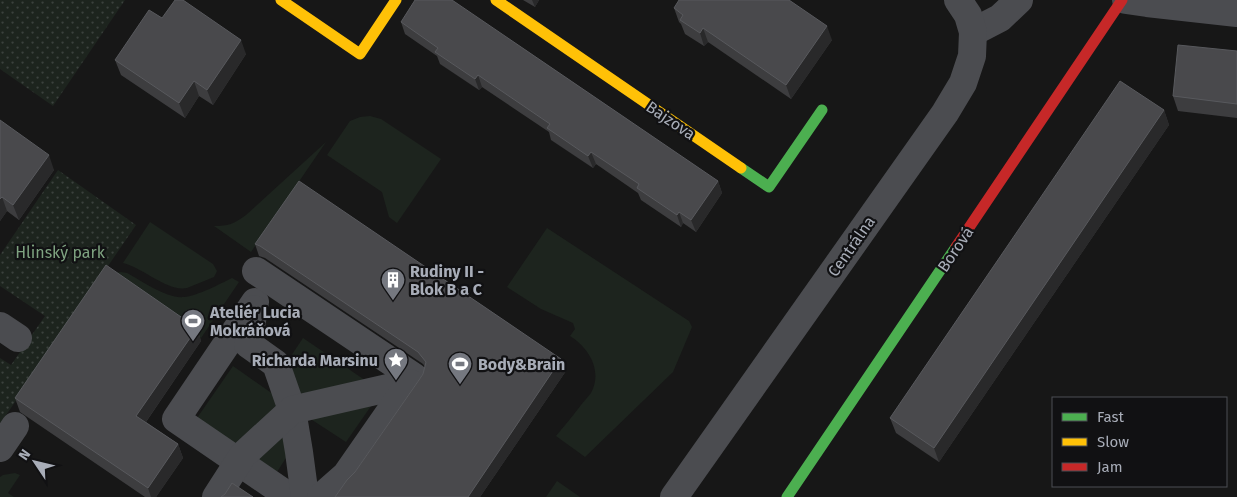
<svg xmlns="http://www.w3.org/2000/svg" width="1237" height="497" font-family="'Fira Sans',sans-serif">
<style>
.grass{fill:#1d241e}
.park{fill:url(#park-dots)}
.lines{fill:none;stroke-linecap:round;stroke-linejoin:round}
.street{stroke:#4b4c50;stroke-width:28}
.fast{stroke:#4caf50;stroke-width:11}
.slow{stroke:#ffc107;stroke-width:11}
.jam{stroke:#c62828;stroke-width:11}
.wall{fill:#3d3d3f}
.shaded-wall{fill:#29292a}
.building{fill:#49494c;stroke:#58595d}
.labels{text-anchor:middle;stroke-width:4.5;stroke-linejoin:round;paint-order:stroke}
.street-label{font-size:16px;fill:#a8adb8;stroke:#111113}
.park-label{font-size:16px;fill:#7fa381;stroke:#111113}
.poi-label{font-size:16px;font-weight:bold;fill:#a8adb8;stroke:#111113;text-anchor:start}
</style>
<defs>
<pattern id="park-dots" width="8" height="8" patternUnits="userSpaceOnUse" patternTransform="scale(1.25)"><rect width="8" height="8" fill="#1d241e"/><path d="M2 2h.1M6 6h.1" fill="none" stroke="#3b413d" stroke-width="1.8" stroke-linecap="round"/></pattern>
</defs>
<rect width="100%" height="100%" fill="#171717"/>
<g class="grass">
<path d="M 370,116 L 381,119 L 441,159 L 397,223 L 389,217 L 382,192 L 327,155 L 350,121 L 360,117 Z"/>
<path d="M 326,142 L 251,252 L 214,226 C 228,226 234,224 246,215 Z"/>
<path d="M 150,222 L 213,264 L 217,271 L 214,277 L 187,288 C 167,292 144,268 123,263 Z"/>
<path d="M 547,228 L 689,321 L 692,327 L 673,372 L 585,457 L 556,436 C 564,426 573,416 581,405 C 584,401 588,397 591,393 C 603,371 589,348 570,336 L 575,329 L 573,323 L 541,309 L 507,287 Z"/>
<path d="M 121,272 L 127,273 C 142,281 167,299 184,297 C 197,296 220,284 232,278 L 239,282 L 201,338 L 111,277 L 115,273 Z"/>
<path d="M 303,338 L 375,387 L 298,403 L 289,359 Z"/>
<path d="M 233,366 L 280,399 L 283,410 L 241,448 L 197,418 Z"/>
<path d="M 378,396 L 346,442 L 303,414 Z"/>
<path d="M 285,422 L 291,450 L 277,472 L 250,453 Z"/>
<path d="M 15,473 L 20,475 L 8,493 L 14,497 L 0,497 L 0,477 L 3,475 Z"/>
<path d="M 557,481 L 580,497 L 546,497 Z"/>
</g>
<g class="park">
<path d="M 0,0 L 125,0 L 53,106 L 0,69 Z"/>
<path d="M 58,170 L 136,225 L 0,424 L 0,358 L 11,365 L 45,316 L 0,286 L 0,255 Z"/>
</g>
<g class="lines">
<g class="street">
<path d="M 1126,0 L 1147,3 L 1237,13"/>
<path d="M 973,32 L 1000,18 L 1019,0"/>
<path d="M 255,302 L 176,419 L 290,497"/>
<path d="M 254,309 L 248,344 L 276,364 L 292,410 L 299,452 L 305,497"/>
<path d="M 0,326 L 18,338"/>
<path d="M 0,448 L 15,426"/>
<path d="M 216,497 L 243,455 L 292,410 L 410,383 L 414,377 L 256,271"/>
<path d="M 321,497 L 346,475 L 410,383"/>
<path d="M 674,497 L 945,113 L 963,83 L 972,56 L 973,32 L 968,15 L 958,0"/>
</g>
<g class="fast">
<path d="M 741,168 L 769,187 L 822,110"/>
<path d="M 787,497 L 956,247"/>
</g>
<g class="slow">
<path d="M 281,0 L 360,54 L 396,0"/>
<path d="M 496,0 L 741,168"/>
</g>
<path class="jam" d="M 956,247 L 1122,0"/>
</g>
<g class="wall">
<path d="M 523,0 L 539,0 L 535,7 Z"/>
<path d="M 674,8 L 832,40 L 791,99 L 708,42 L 704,46 L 685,34 L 681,24 L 679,22 Z"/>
<path d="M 162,18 L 246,54 L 213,105 L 199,96 L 185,118 L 121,75 L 115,60 Z"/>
<path d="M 401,22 L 718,181 L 722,193 L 696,232 L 683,223 L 681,227 L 641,200 L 638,193 L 596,164 L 593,168 L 551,140 L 549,132 L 482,87 L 479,90 L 440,64 L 437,56 L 405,34 Z"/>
<path d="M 1237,51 L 1237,118 L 1178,111 L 1173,96 Z"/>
<path d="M 1164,110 L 1169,125 L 939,462 L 896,433 L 890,418 Z"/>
<path d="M 0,120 L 54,170 L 19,220 L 7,211 L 0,221 Z"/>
<path d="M 255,244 L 561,359 L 566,371 L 480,497 L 335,497 L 355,472 L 423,374 L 425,367 L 423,364 L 265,258 L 259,256 Z"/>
<path d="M 197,328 L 201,341 L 146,422 L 178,444 L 183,458 L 156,497 L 145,497 L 20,412 L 15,398 Z"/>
</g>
<g class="shaded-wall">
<path d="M 532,0 L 539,0 L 535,7 Z"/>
<path d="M 827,26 L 832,40 L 791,99 L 786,85 Z"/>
<path d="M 703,28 L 708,42 L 704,46 L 700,33 Z"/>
<path d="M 241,40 L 246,54 L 213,105 L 207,90 Z"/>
<path d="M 478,75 L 482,87 L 479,90 L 475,79 Z"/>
<path d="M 194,81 L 199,96 L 185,118 L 179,103 Z"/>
<path d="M 1164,110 L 1169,125 L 939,462 L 934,448 Z"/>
<path d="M 591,152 L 596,164 L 593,168 L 588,156 Z"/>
<path d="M 49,155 L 54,170 L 19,220 L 13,205 Z"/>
<path d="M 718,181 L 722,193 L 696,232 L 691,220 Z"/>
<path d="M 2,197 L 7,211 L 0,221 L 0,199 Z"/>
<path d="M 679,212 L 683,223 L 681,227 L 677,215 Z"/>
<path d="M 197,328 L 201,341 L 141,429 L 136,416 Z"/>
<path d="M 561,359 L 566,371 L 480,497 L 468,497 Z"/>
<path d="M 178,444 L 183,458 L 156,497 L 151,497 L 148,488 Z"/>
</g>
<g class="building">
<path d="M 175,0 L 183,0 L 241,40 L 207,90 L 194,81 L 179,103 L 115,60 L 149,10 L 162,18 Z"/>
<path d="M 415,0 L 452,0 L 718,181 L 691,220 L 679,212 L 677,215 L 637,188 L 639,184 L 591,152 L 588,156 L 547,128 L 550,124 L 478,75 L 475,79 L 435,52 L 438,48 L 401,22 Z"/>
<path d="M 679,0 L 789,0 L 827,26 L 786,85 L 703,28 L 700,33 L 680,20 L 683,15 L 674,8 Z"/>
<path d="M 1178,45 L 1237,51 L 1237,104 L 1173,96 Z"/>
<path d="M 1120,81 L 1164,110 L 934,448 L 890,418 Z"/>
<path d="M 0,120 L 49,155 L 13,205 L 2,197 L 0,199 Z"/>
<path d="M 299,181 L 561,359 L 468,497 L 335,497 L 347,480 L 355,472 L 419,380 L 423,374 L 426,362 L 418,352 L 260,246 L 255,244 Z"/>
<path d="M 106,265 L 197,328 L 136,416 L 178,444 L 148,488 L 15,398 Z"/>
<path d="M 232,483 L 253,497 L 221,497 L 225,494 Z"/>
</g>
<defs>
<symbol id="building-pin" viewBox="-11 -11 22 30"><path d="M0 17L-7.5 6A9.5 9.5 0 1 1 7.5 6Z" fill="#757880" stroke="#111113"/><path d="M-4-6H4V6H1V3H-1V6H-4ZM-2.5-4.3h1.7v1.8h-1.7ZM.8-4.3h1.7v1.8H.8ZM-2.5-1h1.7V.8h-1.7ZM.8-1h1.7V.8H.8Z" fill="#fff"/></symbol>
<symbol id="stadium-pin" viewBox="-11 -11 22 30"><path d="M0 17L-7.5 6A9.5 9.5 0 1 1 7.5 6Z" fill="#757880" stroke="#111113"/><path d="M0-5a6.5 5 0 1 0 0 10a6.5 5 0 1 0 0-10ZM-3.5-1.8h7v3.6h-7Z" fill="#fff"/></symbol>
<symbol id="sight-pin" viewBox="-11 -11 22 30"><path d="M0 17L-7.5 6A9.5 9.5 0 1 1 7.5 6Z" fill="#757880" stroke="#111113"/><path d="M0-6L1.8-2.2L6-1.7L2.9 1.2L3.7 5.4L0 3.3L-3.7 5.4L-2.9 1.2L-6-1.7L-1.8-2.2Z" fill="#fff"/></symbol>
</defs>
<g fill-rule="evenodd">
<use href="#building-pin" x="379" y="266" width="28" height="38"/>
<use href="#stadium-pin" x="179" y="307" width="28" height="38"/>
<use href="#sight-pin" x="382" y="346" width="28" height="38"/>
<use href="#stadium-pin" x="446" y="350" width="28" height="38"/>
</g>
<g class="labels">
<g class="street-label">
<text transform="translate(671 120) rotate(34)" y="6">Bajzova</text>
<text transform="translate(851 246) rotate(-55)" y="6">Centrálna</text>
<text transform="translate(955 249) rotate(-56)" y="6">Borová</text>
</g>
<g class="park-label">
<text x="60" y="258">Hlinský park</text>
</g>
<g class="poi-label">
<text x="410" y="277">Rudiny II -<tspan x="410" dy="18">Blok B a C</tspan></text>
<text x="210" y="318">Ateliér Lucia<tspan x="210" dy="18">Mokráňová</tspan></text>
<text x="378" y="366" text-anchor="end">Richarda Marsinu</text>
<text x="478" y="370">Body&amp;Brain</text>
</g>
</g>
<rect x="1052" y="397" width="175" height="90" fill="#111113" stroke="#4d4f55"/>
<rect x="1062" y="413" width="25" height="8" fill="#4caf50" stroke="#4d4f55"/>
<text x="1097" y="422" font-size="15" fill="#a8adb8">Fast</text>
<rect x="1062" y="438" width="25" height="8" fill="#ffc107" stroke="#4d4f55"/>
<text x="1097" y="447" font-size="15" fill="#a8adb8">Slow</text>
<rect x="1062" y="463" width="25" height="8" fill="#c62828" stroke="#4d4f55"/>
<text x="1097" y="472" font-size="15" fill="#a8adb8">Jam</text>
<g transform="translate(35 462) rotate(305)" stroke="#111113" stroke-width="4" paint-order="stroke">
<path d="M0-4L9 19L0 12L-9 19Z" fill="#a8adb8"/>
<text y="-8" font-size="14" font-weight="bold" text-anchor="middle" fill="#a8adb8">N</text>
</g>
</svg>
